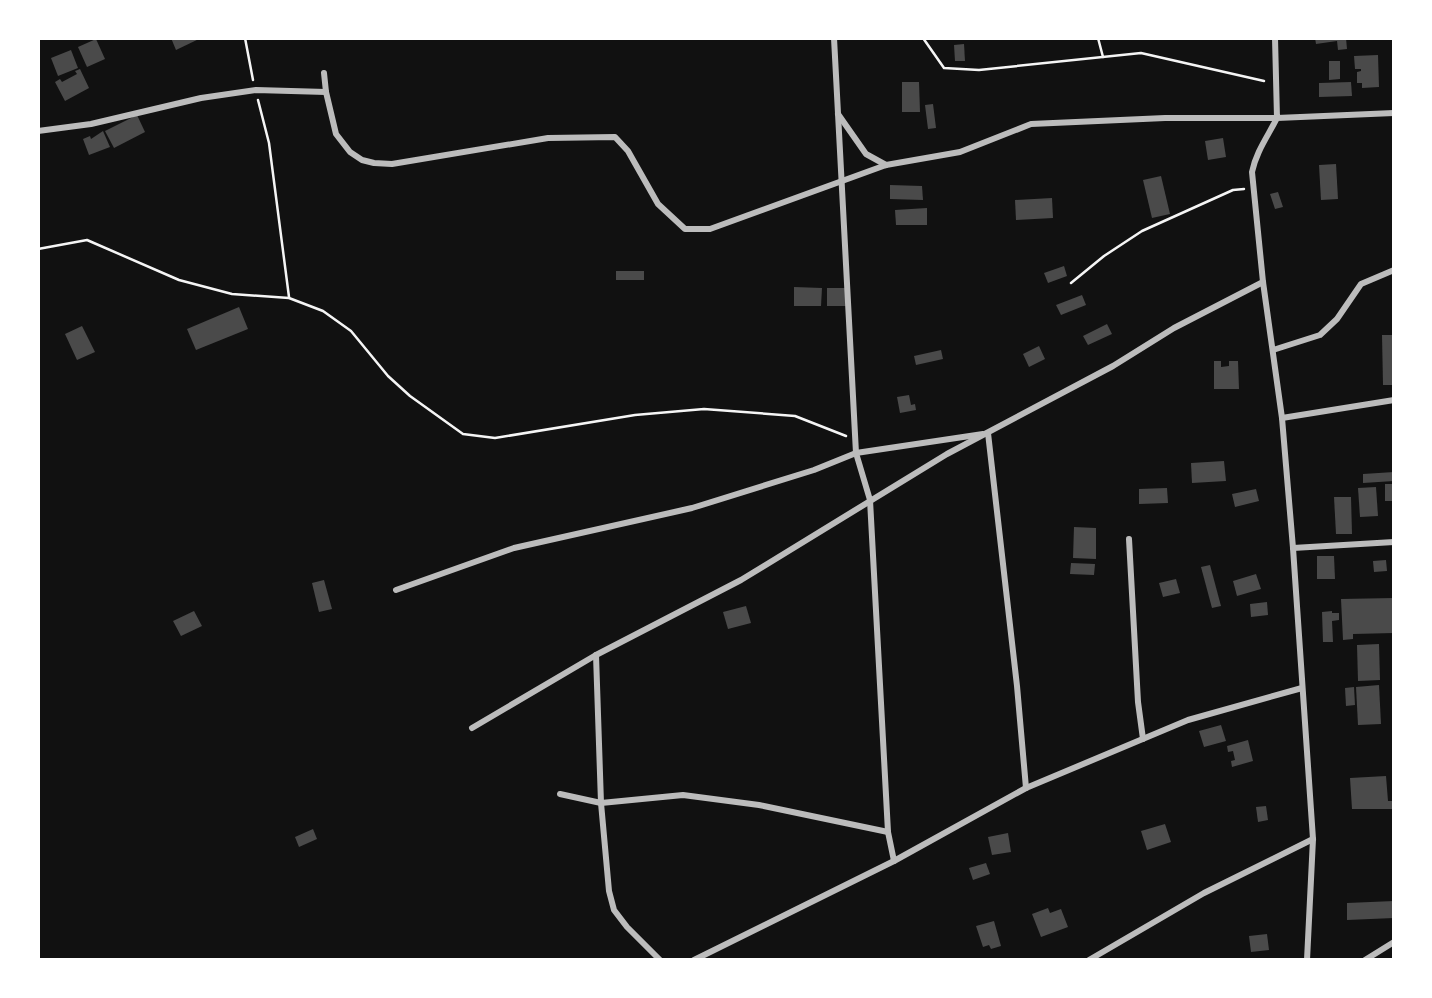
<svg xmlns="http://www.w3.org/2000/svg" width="1432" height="998" font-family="Helvetica,sans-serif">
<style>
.building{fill:#4a4a4a}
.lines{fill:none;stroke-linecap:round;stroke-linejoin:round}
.path{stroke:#f5f5f5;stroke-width:2.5}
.minor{stroke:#bcbcbc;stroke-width:6}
</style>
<rect width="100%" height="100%" fill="#111"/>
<g class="building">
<path d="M 171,38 L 201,38 L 176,50 Z"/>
<path d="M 1315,38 L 1346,38 L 1347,49 L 1338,50 L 1337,41 L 1316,44 Z"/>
<path d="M 96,39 L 105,59 L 87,67 L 78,47 Z"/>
<path d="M 964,44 L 965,61 L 955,61 L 954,45 Z"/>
<path d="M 71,50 L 78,68 L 58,76 L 51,58 Z"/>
<path d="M 1378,55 L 1379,87 L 1362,88 L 1362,83 L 1357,83 L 1357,72 L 1361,71 L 1361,69 L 1355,69 L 1354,56 Z"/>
<path d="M 1329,61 L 1340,61 L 1340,79 L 1329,80 Z"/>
<path d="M 80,69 L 89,88 L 65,101 L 55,82 L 60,79 L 62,82 L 77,74 L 75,71 Z"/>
<path d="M 902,82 L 919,82 L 920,112 L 902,112 Z"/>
<path d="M 1351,82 L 1352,96 L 1319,97 L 1319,83 Z"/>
<path d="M 933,104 L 936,128 L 928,129 L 925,105 Z"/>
<path d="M 137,115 L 145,132 L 114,148 L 105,131 Z"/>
<path d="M 103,131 L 110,147 L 89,155 L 83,139 L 90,136 L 91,139 Z"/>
<path d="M 1223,138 L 1226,157 L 1208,160 L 1205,141 Z"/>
<path d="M 1336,164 L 1338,199 L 1321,200 L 1319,165 Z"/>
<path d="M 1161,176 L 1170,214 L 1152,218 L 1143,180 Z"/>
<path d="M 890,185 L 922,186 L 923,200 L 890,199 Z"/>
<path d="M 1278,192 L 1283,207 L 1275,209 L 1270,194 Z"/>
<path d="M 1052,198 L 1053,218 L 1016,220 L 1015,200 Z"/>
<path d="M 927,208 L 927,225 L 896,225 L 895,210 Z"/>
<path d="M 1064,266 L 1067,276 L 1048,283 L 1044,273 Z"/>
<rect x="616" y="271" width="28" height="9"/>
<path d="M 794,287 L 822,288 L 821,306 L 794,306 Z"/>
<rect x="827" y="288" width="19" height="18"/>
<path d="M 1082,295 L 1086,305 L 1061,315 L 1056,305 Z"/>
<path d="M 239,307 L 248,329 L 196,350 L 187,329 Z"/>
<path d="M 1107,324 L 1112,334 L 1088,345 L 1083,336 Z"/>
<path d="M 82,326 L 95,352 L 77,360 L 65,334 Z"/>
<path d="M 1382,335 L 1394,335 L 1394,385 L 1383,385 Z"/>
<path d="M 1039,346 L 1045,359 L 1029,367 L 1023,354 Z"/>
<path d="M 941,350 L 943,359 L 916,365 L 914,356 Z"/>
<path d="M 1214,361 L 1221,361 L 1221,367 L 1229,366 L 1229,361 L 1238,361 L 1239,389 L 1214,389 Z"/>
<path d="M 909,395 L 911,405 L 915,404 L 916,410 L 900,413 L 897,397 Z"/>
<path d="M 1224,461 L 1226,481 L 1192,483 L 1191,463 Z"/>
<path d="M 1394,472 L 1394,481 L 1363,483 L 1363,474 Z"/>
<rect x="1385" y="484" width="9" height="17"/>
<path d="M 1376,487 L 1378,516 L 1360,517 L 1358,488 Z"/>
<path d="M 1167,488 L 1168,503 L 1139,504 L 1139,489 Z"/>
<path d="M 1256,489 L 1259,501 L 1235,507 L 1232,494 Z"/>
<path d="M 1334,497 L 1351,497 L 1352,534 L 1336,534 Z"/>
<path d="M 1074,527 L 1096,528 L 1096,559 L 1073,558 Z"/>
<path d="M 1317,556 L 1334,556 L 1335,579 L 1317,579 Z"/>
<path d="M 1386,560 L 1387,571 L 1374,572 L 1373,561 Z"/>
<path d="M 1071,563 L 1095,564 L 1094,575 L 1070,574 Z"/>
<path d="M 1210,565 L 1221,606 L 1212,608 L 1201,567 Z"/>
<path d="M 1256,574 L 1261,589 L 1237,596 L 1233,581 Z"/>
<path d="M 1176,579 L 1180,593 L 1163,597 L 1159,583 Z"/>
<path d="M 324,580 L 332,609 L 319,612 L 312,583 Z"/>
<path d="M 1394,598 L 1394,633 L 1353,634 L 1353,639 L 1343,640 L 1341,599 Z"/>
<path d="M 1267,602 L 1268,615 L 1251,617 L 1250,604 Z"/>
<path d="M 746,606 L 751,623 L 728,629 L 723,612 Z"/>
<path d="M 194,611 L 202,626 L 181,636 L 173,621 Z"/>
<path d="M 1332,611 L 1332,613 L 1339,613 L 1339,620 L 1332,621 L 1333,642 L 1323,642 L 1322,612 Z"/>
<path d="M 1379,644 L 1380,680 L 1358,681 L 1357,645 Z"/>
<path d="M 1379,685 L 1381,724 L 1358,725 L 1356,687 Z"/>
<path d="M 1354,687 L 1355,705 L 1346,706 L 1345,688 Z"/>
<path d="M 1221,725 L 1226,741 L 1204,747 L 1199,731 Z"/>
<path d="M 1248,740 L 1253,761 L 1232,767 L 1231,761 L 1235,760 L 1233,751 L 1228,752 L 1227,746 Z"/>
<path d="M 1386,776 L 1388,801 L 1393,801 L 1394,809 L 1352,809 L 1350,778 Z"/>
<path d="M 1266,806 L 1268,820 L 1258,822 L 1256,807 Z"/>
<path d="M 1165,824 L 1171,842 L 1147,850 L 1141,831 Z"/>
<path d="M 313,829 L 317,839 L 299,847 L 295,837 Z"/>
<path d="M 1008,833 L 1011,852 L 992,855 L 988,837 Z"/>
<path d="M 986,863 L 990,874 L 973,880 L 969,868 Z"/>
<path d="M 1394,901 L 1394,918 L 1347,920 L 1347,903 Z"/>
<path d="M 1048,908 L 1050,913 L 1061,909 L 1068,927 L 1041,937 L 1032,914 Z"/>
<path d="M 994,921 L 1001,946 L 991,949 L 989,945 L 983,947 L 976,926 Z"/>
<path d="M 1267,934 L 1269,950 L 1251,952 L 1249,936 Z"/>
</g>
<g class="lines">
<g class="path">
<path d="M 245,38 L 253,80"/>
<path d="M 923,38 L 944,68 L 979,70 L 1141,53 L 1264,81"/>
<path d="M 1098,38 L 1103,57"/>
<path d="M 258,100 L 269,143 L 289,297"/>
<path d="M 38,249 L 87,240 L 179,280 L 232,294 L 289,298 L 323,311 L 351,331 L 388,376 L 410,396 L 463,434 L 495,438 L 635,415 L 704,409 L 795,416 L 846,436"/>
<path d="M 1071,283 L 1104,256 L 1142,231 L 1233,190 L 1244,189"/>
</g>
<g class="minor">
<path d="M 834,38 L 856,453 L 870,500 L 888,832 L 894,861"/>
<path d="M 1275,38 L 1277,118 L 1394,113"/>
<path d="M 324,73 L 326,92 L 336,134 L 350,152 L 362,160 L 374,163 L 392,164 L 548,138 L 615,137 L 628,151 L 658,204 L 685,229 L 710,229 L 886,165 L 960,152 L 1031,124 L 1165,118 L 1277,118 C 1268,136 1256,152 1252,172 L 1263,282 L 1282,418 L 1293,548 L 1313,839 L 1307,960"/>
<path d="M 838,114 L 866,154 L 886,165"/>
<path d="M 38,131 L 91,124 L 201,98 L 256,90 L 326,92"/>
<path d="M 1273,350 L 1320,335 L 1337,319 L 1361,284 L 1394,270"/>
<path d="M 1282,418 L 1394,400"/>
<path d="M 988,433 L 1017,686 L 1026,788"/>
<path d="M 1129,539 L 1138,702 L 1143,739"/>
<path d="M 1293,548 L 1394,542"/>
<path d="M 396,590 L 514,548 L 692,508 L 814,470 L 856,453 L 983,434"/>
<path d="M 596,655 L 601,803 L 609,891 L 614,910 L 627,927 L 660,960"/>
<path d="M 472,728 L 596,655 L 741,580 L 947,454 L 1113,366 L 1174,328 L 1263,282"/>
<path d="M 560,794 L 601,803 L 683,795 L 759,805 L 888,832"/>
<path d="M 694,960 L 894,861 L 1026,788 L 1188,720 L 1302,688"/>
<path d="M 1089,960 L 1204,893 L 1313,839"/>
<path d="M 1365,960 L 1394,942"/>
</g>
</g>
<rect width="1432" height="998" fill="none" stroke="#ffffff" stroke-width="80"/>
</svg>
